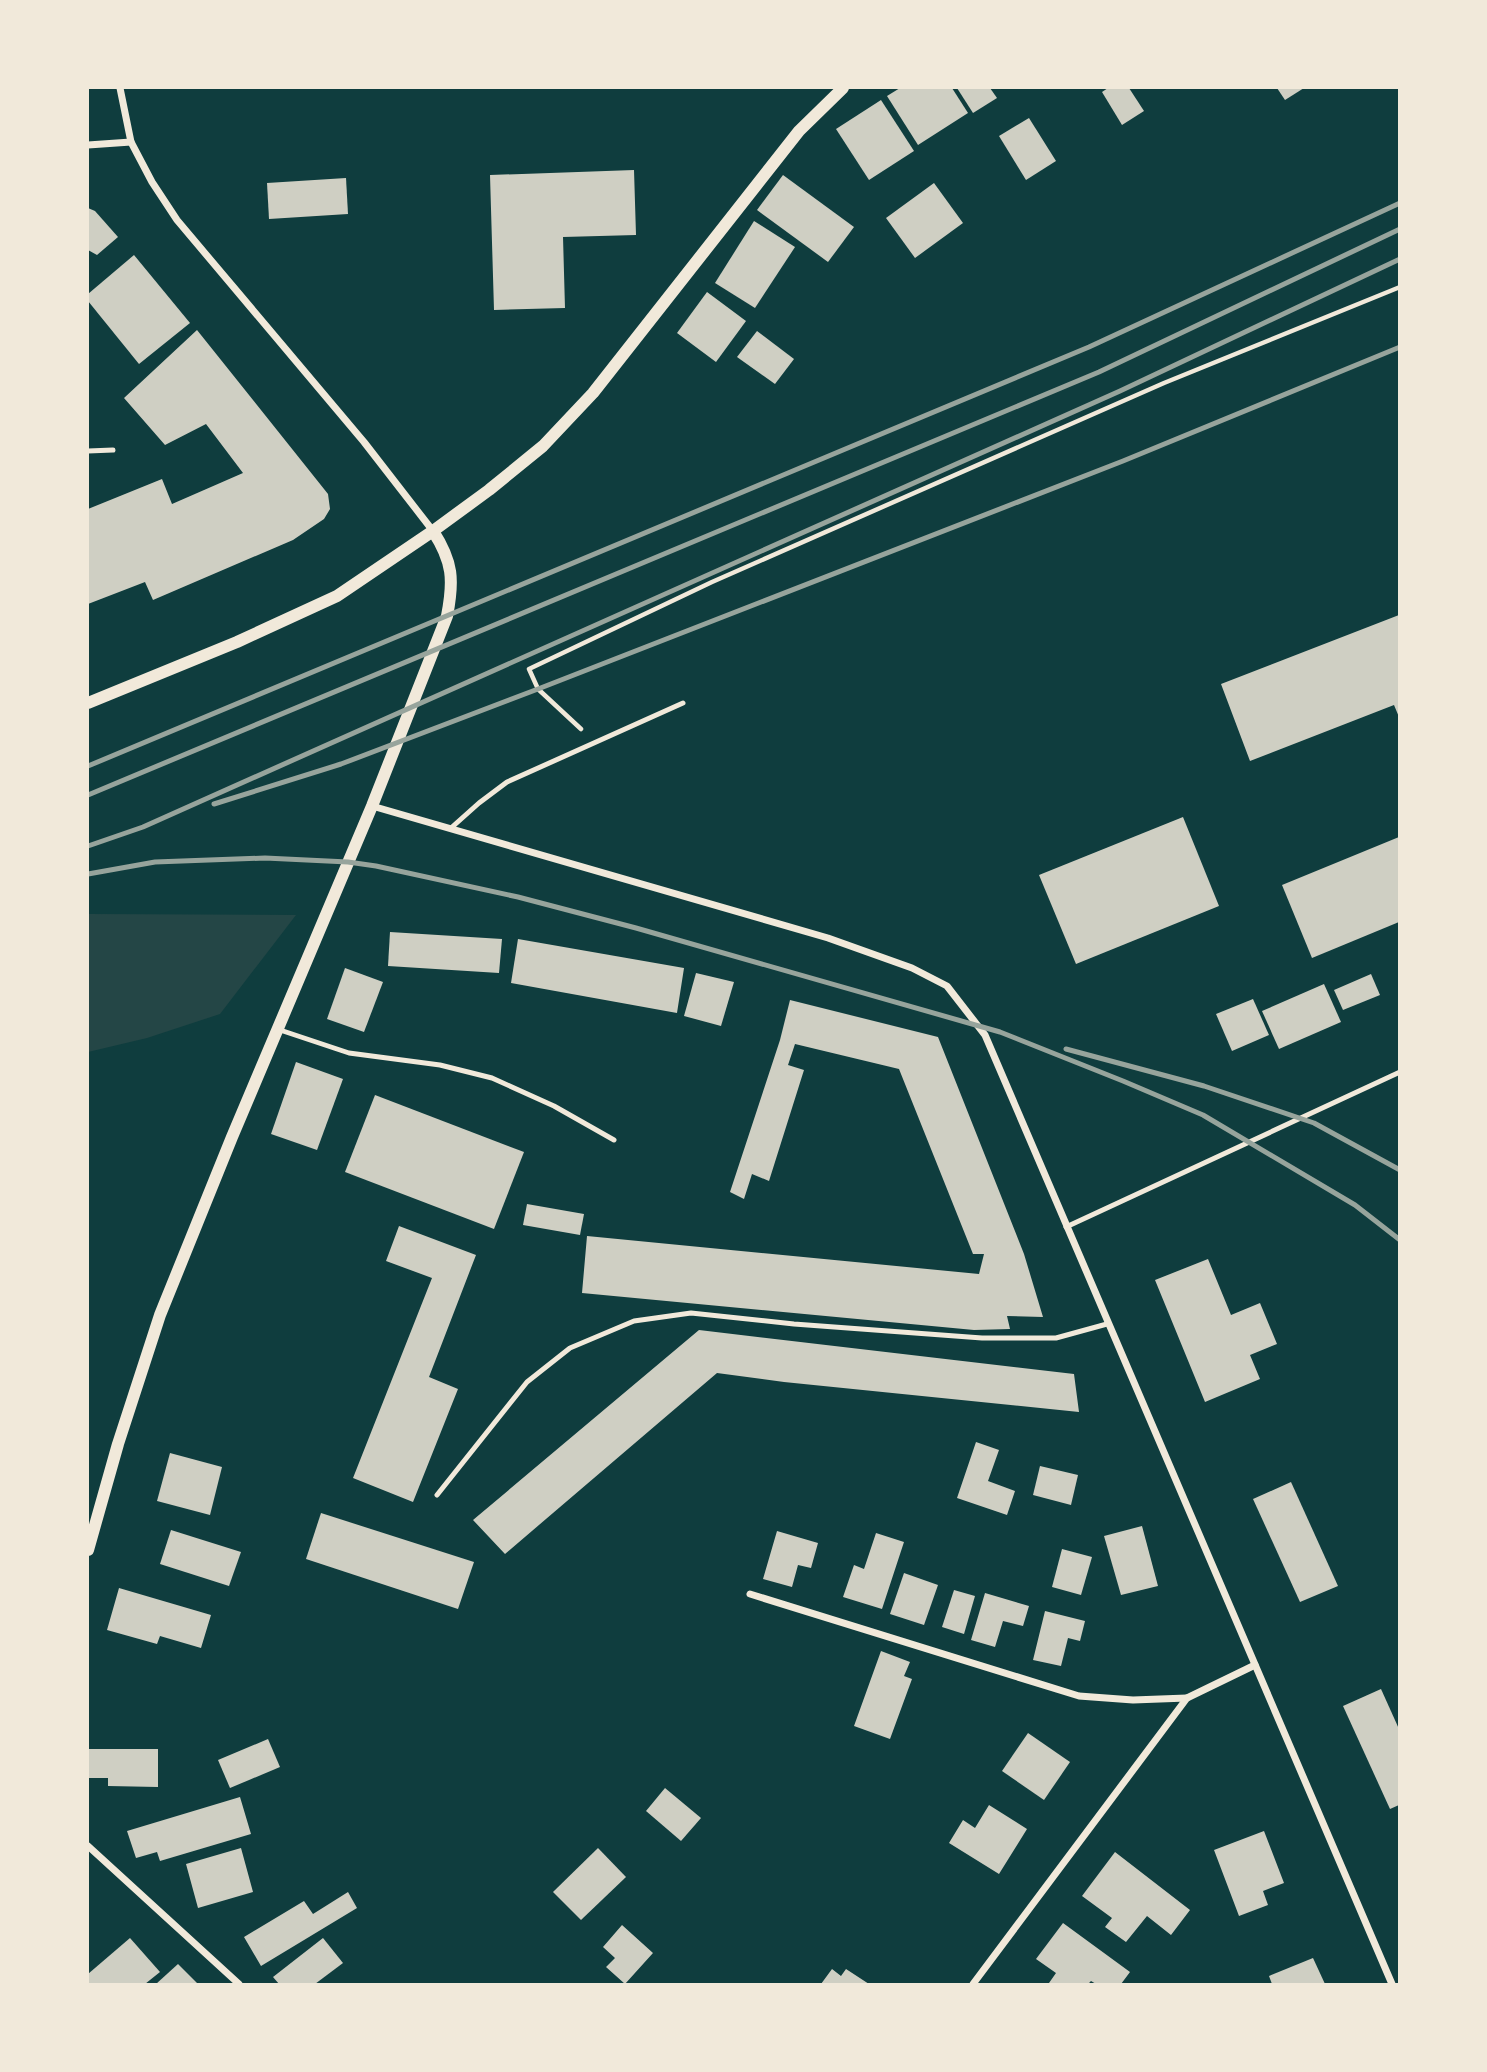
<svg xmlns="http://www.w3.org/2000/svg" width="1487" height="2072" font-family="'Fira Sans Condensed',sans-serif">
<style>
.green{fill:#244646}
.building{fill:#cfcfc3}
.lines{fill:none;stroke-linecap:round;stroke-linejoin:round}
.path{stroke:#f1e9da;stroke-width:4.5}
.service{stroke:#f1e9da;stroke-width:5}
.minor{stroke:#f1e9da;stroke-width:7}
.tertiary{stroke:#f1e9da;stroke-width:12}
.rail{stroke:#97a49c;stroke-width:5}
</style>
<rect width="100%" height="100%" fill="#0f3d3e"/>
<path class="green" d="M 88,914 L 296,915 L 220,1014 L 147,1038 L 88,1052 Z"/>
<g class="building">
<path d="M 900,88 L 952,88 L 968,113 L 918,145 L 887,96 Z"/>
<path d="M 957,88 L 990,88 L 997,98 L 973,113 Z"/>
<path d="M 1108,88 L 1129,88 L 1144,111 L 1122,125 L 1102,92 Z"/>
<path d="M 1277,88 L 1304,88 L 1285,100 Z"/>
<path d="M 881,100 L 914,151 L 869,180 L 836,129 Z"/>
<path d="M 1029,118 L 1056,161 L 1026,180 L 999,136 Z"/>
<path d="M 634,170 L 636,235 L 563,237 L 565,308 L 494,310 L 490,175 Z"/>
<path d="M 783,175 L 854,227 L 828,262 L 757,210 Z"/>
<path d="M 346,178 L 348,214 L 269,219 L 267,183 Z"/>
<path d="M 934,183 L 963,223 L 915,258 L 886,218 Z"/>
<path d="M 88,208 L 95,211 L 118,237 L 97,255 L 88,250 Z"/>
<path d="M 754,221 L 795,247 L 755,308 L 715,283 Z"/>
<path d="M 134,255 L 190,323 L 139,364 L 88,301 L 88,294 Z"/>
<path d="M 707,292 L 746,321 L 716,362 L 677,333 Z"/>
<path d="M 197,330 L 328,494 L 330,509 L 324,519 L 293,540 L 153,600 L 145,582 L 88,604 L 88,509 L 162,479 L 172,504 L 243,473 L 206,424 L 165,445 L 124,398 Z"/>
<path d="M 757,331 L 794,359 L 775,384 L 737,357 Z"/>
<path d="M 1399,615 L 1399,717 L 1394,705 L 1250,761 L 1221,684 Z"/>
<path d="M 1183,817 L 1219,906 L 1076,964 L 1039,875 Z"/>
<path d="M 1399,837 L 1399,922 L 1312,958 L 1282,885 Z"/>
<path d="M 390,932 L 502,939 L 499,973 L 388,966 Z"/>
<path d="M 518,939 L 684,968 L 677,1013 L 511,983 Z"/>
<path d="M 345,968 L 383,982 L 364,1032 L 327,1019 Z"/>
<path d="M 696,973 L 734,982 L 721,1026 L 684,1016 Z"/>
<path d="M 1371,974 L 1380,995 L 1343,1010 L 1334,990 Z"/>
<path d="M 1324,984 L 1341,1022 L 1279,1049 L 1262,1011 Z"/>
<path d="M 1253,999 L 1269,1035 L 1232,1051 L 1216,1014 Z"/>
<path d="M 790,1000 L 938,1037 L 1024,1254 L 1043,1317 L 1007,1316 L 1010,1329 L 974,1330 L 582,1293 L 587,1236 L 979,1274 L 984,1254 L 973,1254 L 899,1069 L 795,1044 L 788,1065 L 804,1070 L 769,1181 L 752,1174 L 744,1199 L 730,1192 L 780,1040 Z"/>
<path d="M 296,1062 L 343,1079 L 317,1150 L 271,1134 Z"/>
<path d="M 375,1095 L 524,1152 L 494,1229 L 345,1172 Z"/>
<path d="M 527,1204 L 584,1214 L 580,1235 L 523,1225 Z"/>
<path d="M 399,1226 L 476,1255 L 429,1377 L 458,1389 L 413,1502 L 353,1478 L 432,1278 L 386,1261 Z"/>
<path d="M 1208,1259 L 1231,1315 L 1260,1303 L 1277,1344 L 1250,1355 L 1260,1379 L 1205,1402 L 1155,1280 Z"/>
<path d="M 699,1330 L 1074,1374 L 1079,1412 L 784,1382 L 717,1373 L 505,1554 L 473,1520 Z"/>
<path d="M 976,1442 L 999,1450 L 988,1481 L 1015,1491 L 1007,1515 L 957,1498 Z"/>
<path d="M 170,1453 L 222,1467 L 210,1515 L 157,1501 Z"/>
<path d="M 1040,1466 L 1078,1475 L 1071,1505 L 1033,1495 Z"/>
<path d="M 1291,1482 L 1338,1586 L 1300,1602 L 1253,1499 Z"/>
<path d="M 321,1513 L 474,1562 L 458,1609 L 306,1559 Z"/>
<path d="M 1142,1526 L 1158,1586 L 1121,1595 L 1104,1536 Z"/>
<path d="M 171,1530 L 241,1552 L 229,1586 L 160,1564 Z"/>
<path d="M 777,1531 L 818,1543 L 811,1568 L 798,1565 L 792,1587 L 763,1579 Z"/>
<path d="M 876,1533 L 904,1542 L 882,1609 L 843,1597 L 854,1565 L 864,1569 Z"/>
<path d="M 1062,1549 L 1092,1557 L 1081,1595 L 1052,1587 Z"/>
<path d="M 904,1573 L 938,1585 L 924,1625 L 890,1614 Z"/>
<path d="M 119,1588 L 211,1615 L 201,1648 L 160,1636 L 157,1644 L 107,1630 Z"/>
<path d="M 954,1590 L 975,1596 L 964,1634 L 942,1627 Z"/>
<path d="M 985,1593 L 1029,1606 L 1023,1626 L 1003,1621 L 995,1647 L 971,1640 Z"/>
<path d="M 1045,1611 L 1085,1621 L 1080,1641 L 1068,1638 L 1061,1666 L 1033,1660 Z"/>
<path d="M 881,1651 L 910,1662 L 904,1676 L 912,1679 L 890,1739 L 854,1726 Z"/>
<path d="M 1381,1689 L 1399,1729 L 1399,1805 L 1390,1809 L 1343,1706 Z"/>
<path d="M 1028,1733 L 1070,1762 L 1044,1800 L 1002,1771 Z"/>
<path d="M 268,1739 L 280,1767 L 230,1788 L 218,1760 Z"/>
<path d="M 88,1749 L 158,1749 L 158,1787 L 108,1786 L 108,1778 L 88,1778 Z"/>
<path d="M 665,1788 L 701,1818 L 681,1841 L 646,1811 Z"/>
<path d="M 240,1797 L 251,1834 L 160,1861 L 157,1852 L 136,1858 L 127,1831 Z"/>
<path d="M 989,1805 L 1027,1829 L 999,1874 L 949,1843 L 963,1820 L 975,1828 Z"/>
<path d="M 1264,1831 L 1284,1883 L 1263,1891 L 1268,1905 L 1239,1916 L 1214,1850 Z"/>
<path d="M 241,1848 L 253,1892 L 198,1908 L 186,1864 Z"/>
<path d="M 598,1848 L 626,1877 L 581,1920 L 553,1892 Z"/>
<path d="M 1115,1852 L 1190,1910 L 1171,1935 L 1147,1916 L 1126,1942 L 1105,1927 L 1112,1918 L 1082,1896 Z"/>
<path d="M 348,1892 L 357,1908 L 261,1966 L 244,1937 L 304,1901 L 313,1914 Z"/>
<path d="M 1063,1923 L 1130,1972 L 1121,1984 L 1096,1984 L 1091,1981 L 1088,1984 L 1051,1984 L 1049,1983 L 1056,1973 L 1036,1959 Z"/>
<path d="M 622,1925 L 653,1953 L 625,1984 L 606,1967 L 615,1958 L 603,1947 Z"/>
<path d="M 130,1938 L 160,1972 L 145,1984 L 88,1984 L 88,1974 Z"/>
<path d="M 323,1938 L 343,1963 L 315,1984 L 279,1984 L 273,1977 Z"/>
<path d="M 1313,1958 L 1325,1984 L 1272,1984 L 1269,1976 Z"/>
<path d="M 178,1964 L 198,1984 L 156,1984 Z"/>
<path d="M 832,1969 L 841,1976 L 846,1969 L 869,1984 L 821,1984 Z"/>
</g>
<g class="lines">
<path class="path" d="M 581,729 L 538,689 L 529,669 L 712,582 L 1164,383 L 1400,287"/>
<g class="service">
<path d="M 88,451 L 113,450"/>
<path d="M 451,828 L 479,803 L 507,782 L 683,703"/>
<path d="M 277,1029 L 349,1053 L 440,1065 L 492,1078 L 554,1106 L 614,1140"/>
<path d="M 1066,1227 L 1400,1072"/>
<path d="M 437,1495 L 527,1382 L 570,1348 L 634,1321 L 691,1313 L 794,1324 L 982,1338 L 1056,1338 L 1107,1324"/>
</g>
<g class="minor">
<path d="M 120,88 L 131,142 L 152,182 L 177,220 L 364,442 L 433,531"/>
<path d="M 88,145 L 131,142"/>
<path d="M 372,806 L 828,938 L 912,968 L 947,986 L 985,1035 L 1392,1984"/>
<path d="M 750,1594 L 1079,1696 L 1133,1700 L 1187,1698"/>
<path d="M 88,1846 L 239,1984"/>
<path d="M 973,1984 L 1187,1698 L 1255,1665"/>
</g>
<g class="tertiary">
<path d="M 88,703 L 237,642 L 337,596 L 433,531 L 489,490 L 543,446 L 593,393 L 799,131 L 843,88"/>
<path d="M 88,1550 L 118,1444 L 160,1315 L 232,1137 L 372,806 L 447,616 C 454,580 453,562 433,531"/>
</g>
<g class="rail">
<path d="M 88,766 L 1089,347 L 1400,203"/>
<path d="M 88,795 L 1099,372 L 1400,229"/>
<path d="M 214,804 L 341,764 L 538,689 L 1123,461 L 1400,347"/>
<path d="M 88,846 L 143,827 L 1120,391 L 1400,259"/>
<path d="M 88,874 L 155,862 L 265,858 L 348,862 L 376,866 L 518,897 L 636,928 L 1000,1032 L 1123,1081 L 1203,1115 L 1355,1205 L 1400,1240"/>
<path d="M 1066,1049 L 1204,1086 L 1314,1123 L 1400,1170"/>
</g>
</g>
<rect width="1487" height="2072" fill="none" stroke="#f1e9da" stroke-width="178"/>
</svg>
